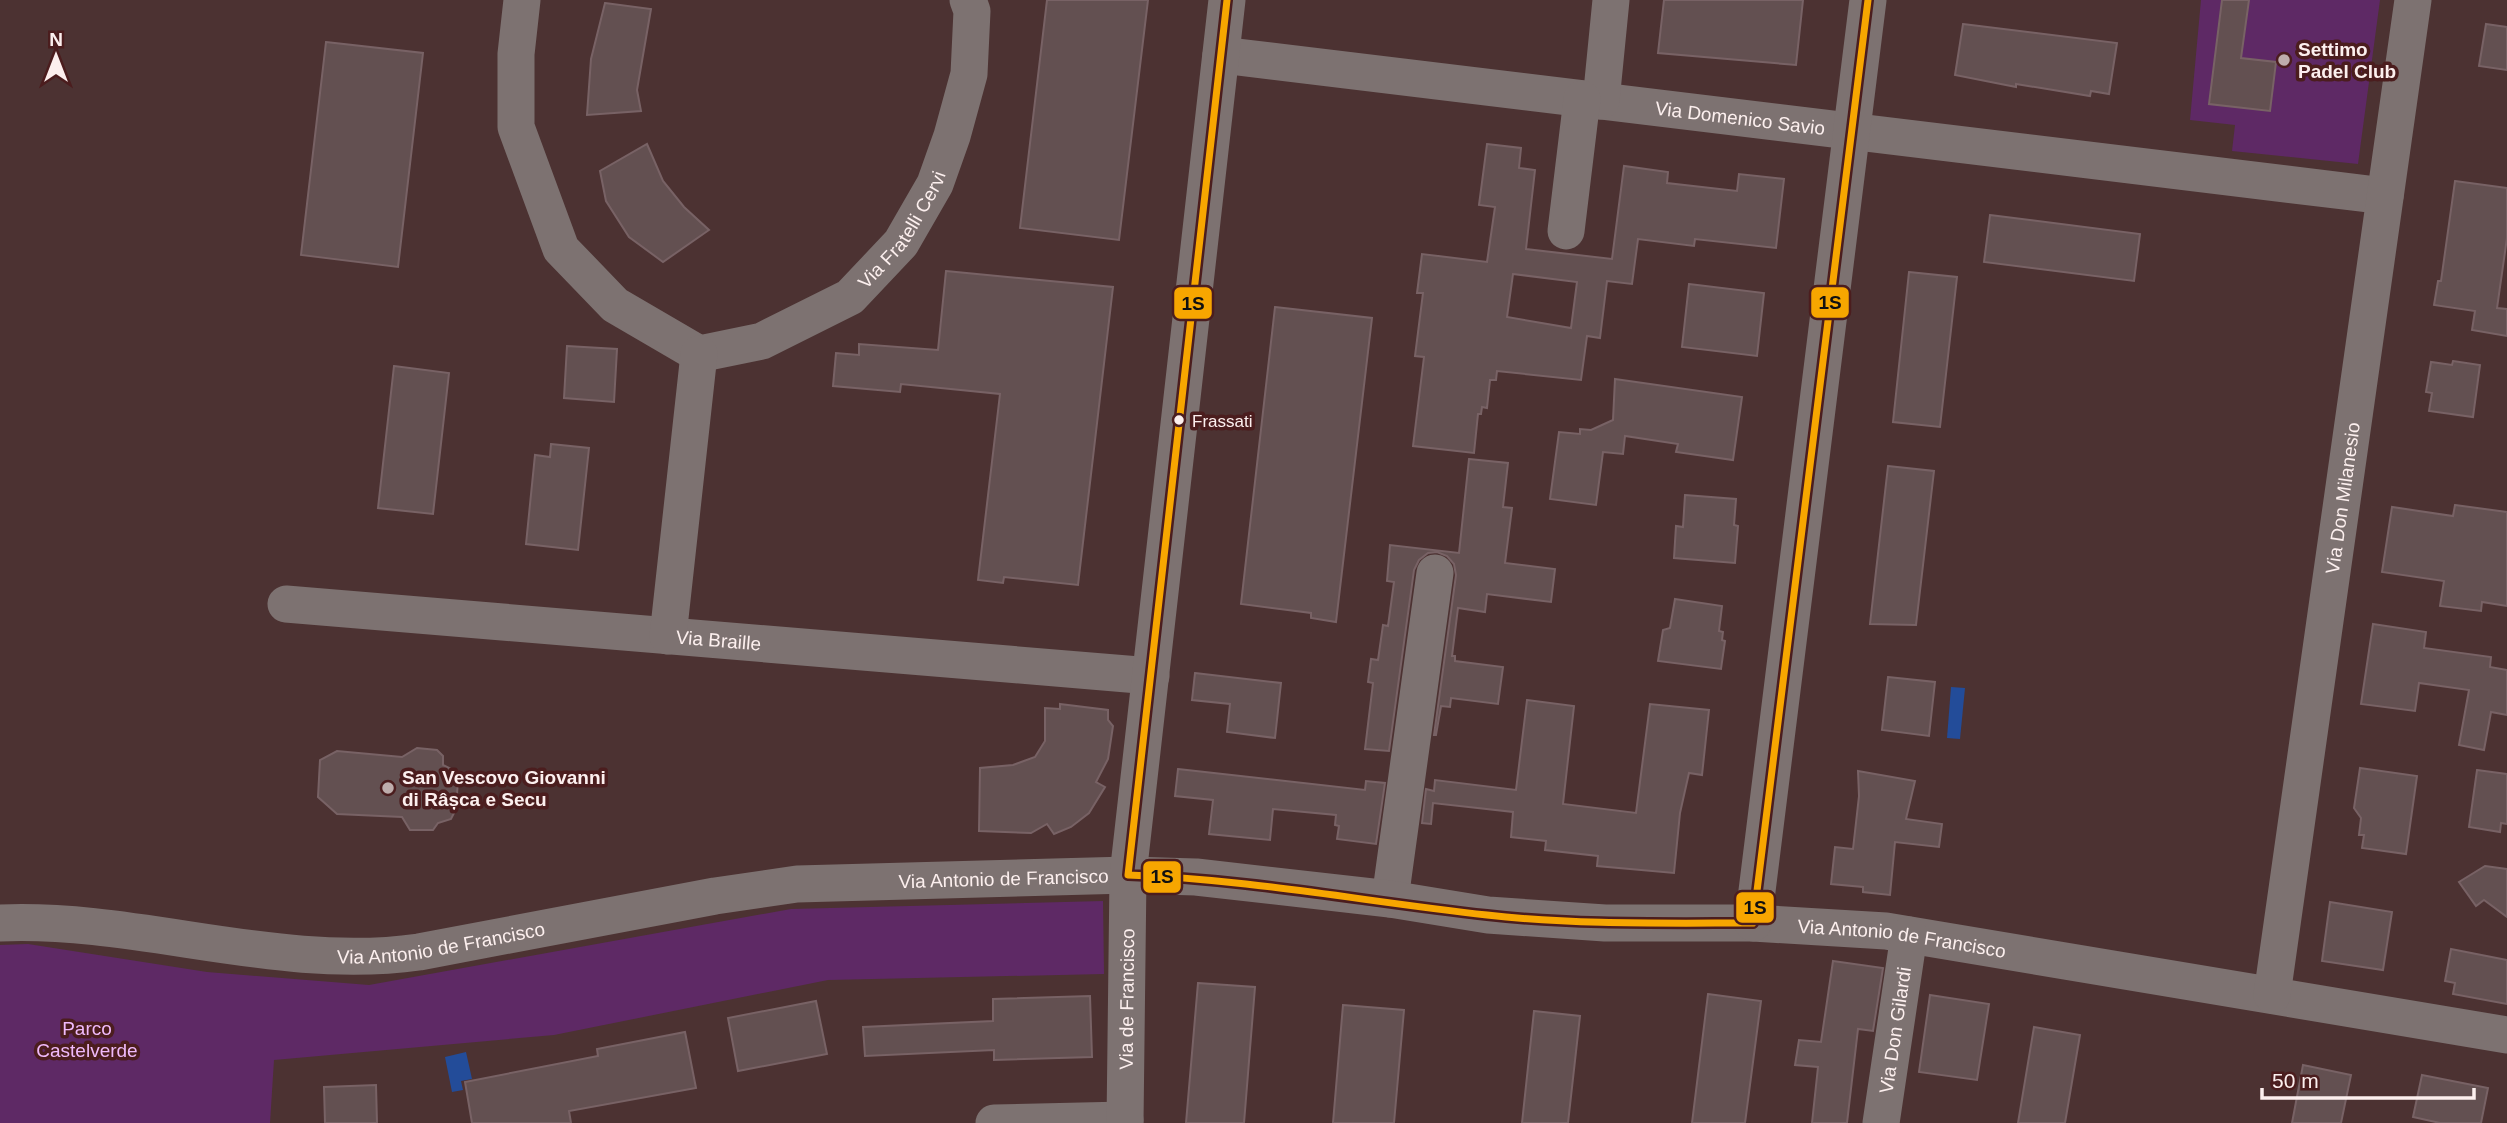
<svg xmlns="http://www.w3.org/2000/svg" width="2507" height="1123" font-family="Arial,sans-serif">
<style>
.green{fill:#5e2965}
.water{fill:#234c99}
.building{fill:#635051;stroke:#786265;stroke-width:2;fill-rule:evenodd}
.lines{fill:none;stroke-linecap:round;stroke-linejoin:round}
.minor{stroke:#7d7271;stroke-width:37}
.bus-1-casing{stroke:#4b1d1e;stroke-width:12}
.bus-1{stroke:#f7a600;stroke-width:7}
.poi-dot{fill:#beadac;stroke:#4b1d1e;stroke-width:2.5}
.bus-dot{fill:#fcefee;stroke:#4b1d1e;stroke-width:2.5}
.labels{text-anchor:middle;stroke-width:7;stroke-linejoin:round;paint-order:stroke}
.bus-label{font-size:17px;fill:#fcefee;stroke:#4b1d1e;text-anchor:start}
.poi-label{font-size:19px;font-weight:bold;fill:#fcefee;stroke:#4b1d1e;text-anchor:start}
.street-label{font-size:19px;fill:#fcefee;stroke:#4b1d1e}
.park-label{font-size:19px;fill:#f0bafb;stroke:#4b1d1e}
.line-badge{stroke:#4b1d1e;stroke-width:2.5}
.pale-badge-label{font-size:19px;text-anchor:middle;font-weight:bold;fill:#111}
</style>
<rect width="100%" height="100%" fill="#4c3232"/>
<g class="green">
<path d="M 2201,0 L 2380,0 L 2358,164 L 2232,151 L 2235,125 L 2190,120 Z"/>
<path d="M 1103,901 L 1104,974 L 828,980 L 554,1035 L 274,1060 L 270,1123 L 0,1123 L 0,945 L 28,944 L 207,972 L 369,985 L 791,909 Z"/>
</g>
<g class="water">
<path d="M 1951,687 L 1965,688 L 1960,739 L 1947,738 Z"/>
<path d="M 466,1052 L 472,1079 L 461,1081 L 463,1090 L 452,1092 L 445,1057 Z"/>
</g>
<g class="building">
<path d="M 1047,0 L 1148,0 L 1119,240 L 1020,228 Z"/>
<path d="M 1664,0 L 1803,0 L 1796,65 L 1658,53 Z"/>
<path d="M 2222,0 L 2249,0 L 2241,58 L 2276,62 L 2270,111 L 2209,104 Z"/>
<path d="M 605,3 L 651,9 L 637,90 L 641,111 L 587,115 L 591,59 Z"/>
<path d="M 1963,24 L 2117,43 L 2109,94 L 2091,91 L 2090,96 L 2016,84 L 2016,87 L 1955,75 Z"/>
<path d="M 2486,24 L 2507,27 L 2507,70 L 2479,66 Z"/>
<path d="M 326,42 L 423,53 L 398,267 L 301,255 Z"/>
<path d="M 647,144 L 663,181 L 684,207 L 709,230 L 663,262 L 629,237 L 606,201 L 600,171 Z"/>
<path d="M 1487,144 L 1521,148 L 1519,168 L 1535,170 L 1526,249 L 1612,259 L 1624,166 L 1668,172 L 1667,183 L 1737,191 L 1739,174 L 1784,179 L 1776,248 L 1695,239 L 1694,246 L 1638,239 L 1632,284 L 1607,281 L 1600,338 L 1587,336 L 1581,380 L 1497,371 L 1496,380 L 1490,380 L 1487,408 L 1482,407 L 1481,414 L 1478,414 L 1474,453 L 1413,446 L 1424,357 L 1415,356 L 1423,293 L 1417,293 L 1422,254 L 1487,262 L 1495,207 L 1479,205 ZM 1513,274 L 1577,282 L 1571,328 L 1507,317 Z"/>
<path d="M 2455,181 L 2507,188 L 2507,238 L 2497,308 L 2507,309 L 2507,336 L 2472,330 L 2475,311 L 2434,305 L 2438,281 L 2441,281 Z"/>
<path d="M 1990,215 L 2140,234 L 2134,281 L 1984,262 Z"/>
<path d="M 946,271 L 1113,287 L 1078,585 L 1004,577 L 1003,583 L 978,580 L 1000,394 L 901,384 L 900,392 L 833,386 L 836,353 L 859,355 L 859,344 L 938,350 Z"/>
<path d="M 1909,272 L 1957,277 L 1940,427 L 1893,422 Z"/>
<path d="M 1689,284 L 1764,293 L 1757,356 L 1682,347 Z"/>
<path d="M 1275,307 L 1372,318 L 1336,622 L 1311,618 L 1311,613 L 1241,604 Z"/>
<path d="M 567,346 L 617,349 L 614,402 L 564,398 Z"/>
<path d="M 2453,361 L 2480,365 L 2473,417 L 2429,411 L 2432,393 L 2426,392 L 2431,362 L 2452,365 Z"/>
<path d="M 394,366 L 449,373 L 433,514 L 378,508 Z"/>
<path d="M 1615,379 L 1742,397 L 1733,460 L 1676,452 L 1678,444 L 1625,436 L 1623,454 L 1603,452 L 1596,505 L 1550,499 L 1559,432 L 1580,434 L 1580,429 L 1591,430 L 1613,420 Z"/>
<path d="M 551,444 L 589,448 L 578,550 L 526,544 L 535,455 L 550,457 Z"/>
<path d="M 1469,459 L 1508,463 L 1503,507 L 1512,508 L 1505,563 L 1555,569 L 1551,602 L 1487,594 L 1485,612 L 1458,608 L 1452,656 L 1455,656 L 1455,661 L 1503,667 L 1498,704 L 1451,698 L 1450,707 L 1441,706 L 1436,735 L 1434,735 L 1456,575 L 1454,564 L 1447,556 L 1437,552 L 1428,553 L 1419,560 L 1414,570 L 1389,751 L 1365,749 L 1373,683 L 1368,682 L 1371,659 L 1378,660 L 1383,625 L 1388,626 L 1394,582 L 1387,581 L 1390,545 L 1459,553 Z"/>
<path d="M 1888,466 L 1934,471 L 1916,625 L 1870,624 Z"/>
<path d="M 1685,495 L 1736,499 L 1734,525 L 1738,526 L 1735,563 L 1674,558 L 1676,526 L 1683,527 Z"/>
<path d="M 2455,505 L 2507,512 L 2507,606 L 2482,602 L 2481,611 L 2440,606 L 2444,581 L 2382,572 L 2392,507 L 2453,516 Z"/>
<path d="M 1675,599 L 1722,606 L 1719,631 L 1723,632 L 1722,640 L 1725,641 L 1721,669 L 1658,661 L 1663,630 L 1670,628 Z"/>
<path d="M 2373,624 L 2426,632 L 2424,648 L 2491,657 L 2490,667 L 2507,670 L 2507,715 L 2491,712 L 2484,750 L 2459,745 L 2469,690 L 2419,683 L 2415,711 L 2361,704 Z"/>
<path d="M 1195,673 L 1281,683 L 1275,738 L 1227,732 L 1230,704 L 1192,700 Z"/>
<path d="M 1888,677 L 1935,682 L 1929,736 L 1882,730 Z"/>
<path d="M 1527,700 L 1574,706 L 1563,804 L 1636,813 L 1650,704 L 1709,710 L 1702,775 L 1689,773 L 1680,813 L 1674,873 L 1597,866 L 1598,856 L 1545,850 L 1546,841 L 1511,837 L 1513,812 L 1433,803 L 1431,824 L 1422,823 L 1426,789 L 1434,791 L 1435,780 L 1516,790 Z"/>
<path d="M 1060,704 L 1108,710 L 1108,720 L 1113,726 L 1108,759 L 1096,782 L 1105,787 L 1089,813 L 1071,827 L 1054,834 L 1047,824 L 1031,833 L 979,831 L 980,768 L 1013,765 L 1035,757 L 1045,741 L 1045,708 L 1060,709 Z"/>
<path d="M 417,748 L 437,750 L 443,756 L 443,765 L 455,771 L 458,780 L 456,809 L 451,819 L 438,823 L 433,830 L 410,830 L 402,817 L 337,814 L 318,797 L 320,760 L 337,751 L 402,757 Z"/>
<path d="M 2360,768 L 2417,776 L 2406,854 L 2362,848 L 2364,835 L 2359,835 L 2361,818 L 2354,808 Z"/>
<path d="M 1178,769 L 1365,790 L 1366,781 L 1385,783 L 1376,844 L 1337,839 L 1339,826 L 1335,825 L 1336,815 L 1273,809 L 1270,840 L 1209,834 L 1213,800 L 1175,796 Z"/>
<path d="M 2477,770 L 2507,774 L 2507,824 L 2501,823 L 2500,832 L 2469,827 Z"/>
<path d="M 1858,771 L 1915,781 L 1906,819 L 1942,824 L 1939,847 L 1895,842 L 1890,895 L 1863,892 L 1863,887 L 1831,884 L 1835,847 L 1853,849 L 1859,796 Z"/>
<path d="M 2485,866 L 2507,869 L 2507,917 L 2484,900 L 2476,906 L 2459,882 Z"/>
<path d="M 2330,902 L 2392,912 L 2383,970 L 2322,961 Z"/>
<path d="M 2451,949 L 2507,960 L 2507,1004 L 2453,994 L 2455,983 L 2445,981 Z"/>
<path d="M 1833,961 L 1883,968 L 1873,1031 L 1858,1029 L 1847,1123 L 1812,1123 L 1818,1067 L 1795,1065 L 1799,1040 L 1821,1042 Z"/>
<path d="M 1198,983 L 1255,987 L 1244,1123 L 1186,1123 Z"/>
<path d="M 1708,994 L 1761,1001 L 1745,1123 L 1692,1123 Z"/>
<path d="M 1930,995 L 1989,1004 L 1977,1080 L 1919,1072 Z"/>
<path d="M 1090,996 L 1092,1057 L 994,1060 L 994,1050 L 865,1056 L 863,1027 L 993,1021 L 993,999 Z"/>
<path d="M 816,1001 L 827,1054 L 738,1071 L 728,1018 Z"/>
<path d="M 1343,1005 L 1404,1010 L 1394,1123 L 1333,1123 Z"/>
<path d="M 1534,1011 L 1580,1016 L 1568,1123 L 1522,1123 Z"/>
<path d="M 2034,1027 L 2080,1035 L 2065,1123 L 2018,1123 Z"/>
<path d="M 685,1032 L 696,1088 L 569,1111 L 571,1123 L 472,1123 L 465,1082 L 598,1056 L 597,1049 Z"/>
<path d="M 2303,1065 L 2351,1075 L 2341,1123 L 2292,1123 Z"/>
<path d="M 2422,1075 L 2488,1088 L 2481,1123 L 2440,1123 L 2413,1117 Z"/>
<path d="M 376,1085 L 377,1123 L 325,1123 L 324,1087 Z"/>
</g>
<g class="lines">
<g class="minor">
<path id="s1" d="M 522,0 L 516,54 L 516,127 L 561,249 L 615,305 L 699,354 L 762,341 L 850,297 L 901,243 L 935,184 L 952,136 L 969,74 L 972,11 L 968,0"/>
<path id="s2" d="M 1221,55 L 2385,196"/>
<path d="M 1601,101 L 1611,0"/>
<path d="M 1566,231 L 1582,99"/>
<path id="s3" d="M 286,604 L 1151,676"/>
<path d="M 668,636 L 699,354"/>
<path d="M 1390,899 L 1435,573"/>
<path id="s4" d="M 0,923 C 140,917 278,972 419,952 L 715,896 L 797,884 L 1128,875 L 1196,877 L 1390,899 L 1488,915 L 1605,923 L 1753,923 L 1886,931 L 2507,1035"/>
<path d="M 1753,923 L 1868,0"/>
<path id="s5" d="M 2272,995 L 2413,0"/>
<path d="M 994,1123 L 1125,1120"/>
<path id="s6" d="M 1125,1123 L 1128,875 L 1227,0"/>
<path id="s7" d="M 1881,1123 L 1909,935"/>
</g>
<defs>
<path id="bus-1" d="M 1227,0 L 1128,875 C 1249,879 1367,902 1487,915 C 1576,925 1664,923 1753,923 L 1868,0"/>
</defs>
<use href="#bus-1" class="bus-1-casing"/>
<use href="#bus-1" class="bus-1"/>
</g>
<g class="poi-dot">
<circle cx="2284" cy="60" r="7"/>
<circle cx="388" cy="788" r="7"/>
</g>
<circle class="bus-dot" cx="1179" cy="420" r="6"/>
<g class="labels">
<g class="bus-label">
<text x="1192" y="427">Frassati</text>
</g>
<g class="poi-label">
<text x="2298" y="56">Settimo<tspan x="2298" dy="22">Padel Club</tspan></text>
<text x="402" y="784">San Vescovo Giovanni<tspan x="402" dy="22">di Râșca e Secu</tspan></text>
</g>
<g class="street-label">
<text dy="7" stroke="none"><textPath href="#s2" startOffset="523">Via Domenico Savio</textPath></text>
<text dy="7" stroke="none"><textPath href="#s1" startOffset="681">Via Fratelli Cervi</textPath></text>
<text dy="7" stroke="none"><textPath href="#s5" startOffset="502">Via Don Milanesio</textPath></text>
<text dy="7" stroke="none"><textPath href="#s3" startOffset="434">Via Braille</textPath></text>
<text dy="7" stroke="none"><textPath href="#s4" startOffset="1012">Via Antonio de Francisco</textPath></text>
<text dy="7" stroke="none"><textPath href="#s4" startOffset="1914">Via Antonio de Francisco</textPath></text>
<text dy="7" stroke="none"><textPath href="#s4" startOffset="444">Via Antonio de Francisco</textPath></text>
<text dy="7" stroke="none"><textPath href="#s6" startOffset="124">Via de Francisco</textPath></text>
<text dy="7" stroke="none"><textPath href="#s7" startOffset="94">Via Don Gilardi</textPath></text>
</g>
<g class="park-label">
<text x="87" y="1035">Parco<tspan x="87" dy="22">Castelverde</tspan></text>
</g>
</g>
<g class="line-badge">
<rect x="1810" y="286" width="40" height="33" rx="7" fill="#f7a600"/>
<rect x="1173" y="286" width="40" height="34" rx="7" fill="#f7a600"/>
<rect x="1142" y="860" width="40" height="34" rx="7" fill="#f7a600"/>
<rect x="1735" y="891" width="40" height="33" rx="7" fill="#f7a600"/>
</g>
<g class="pale-badge-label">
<text x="1830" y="309">1S</text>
<text x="1193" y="310">1S</text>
<text x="1162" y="883">1S</text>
<text x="1755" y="914">1S</text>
</g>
<g transform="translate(56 56)" stroke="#4b1d1e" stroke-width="5" paint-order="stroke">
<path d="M0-5L12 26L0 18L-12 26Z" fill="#fcefee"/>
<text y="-10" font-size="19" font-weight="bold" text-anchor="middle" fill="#fcefee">N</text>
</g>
<path d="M2262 1088v10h212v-10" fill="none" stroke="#fcefee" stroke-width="3.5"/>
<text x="2272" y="1088" font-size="21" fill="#fcefee" stroke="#4b1d1e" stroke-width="5" paint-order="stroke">50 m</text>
</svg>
